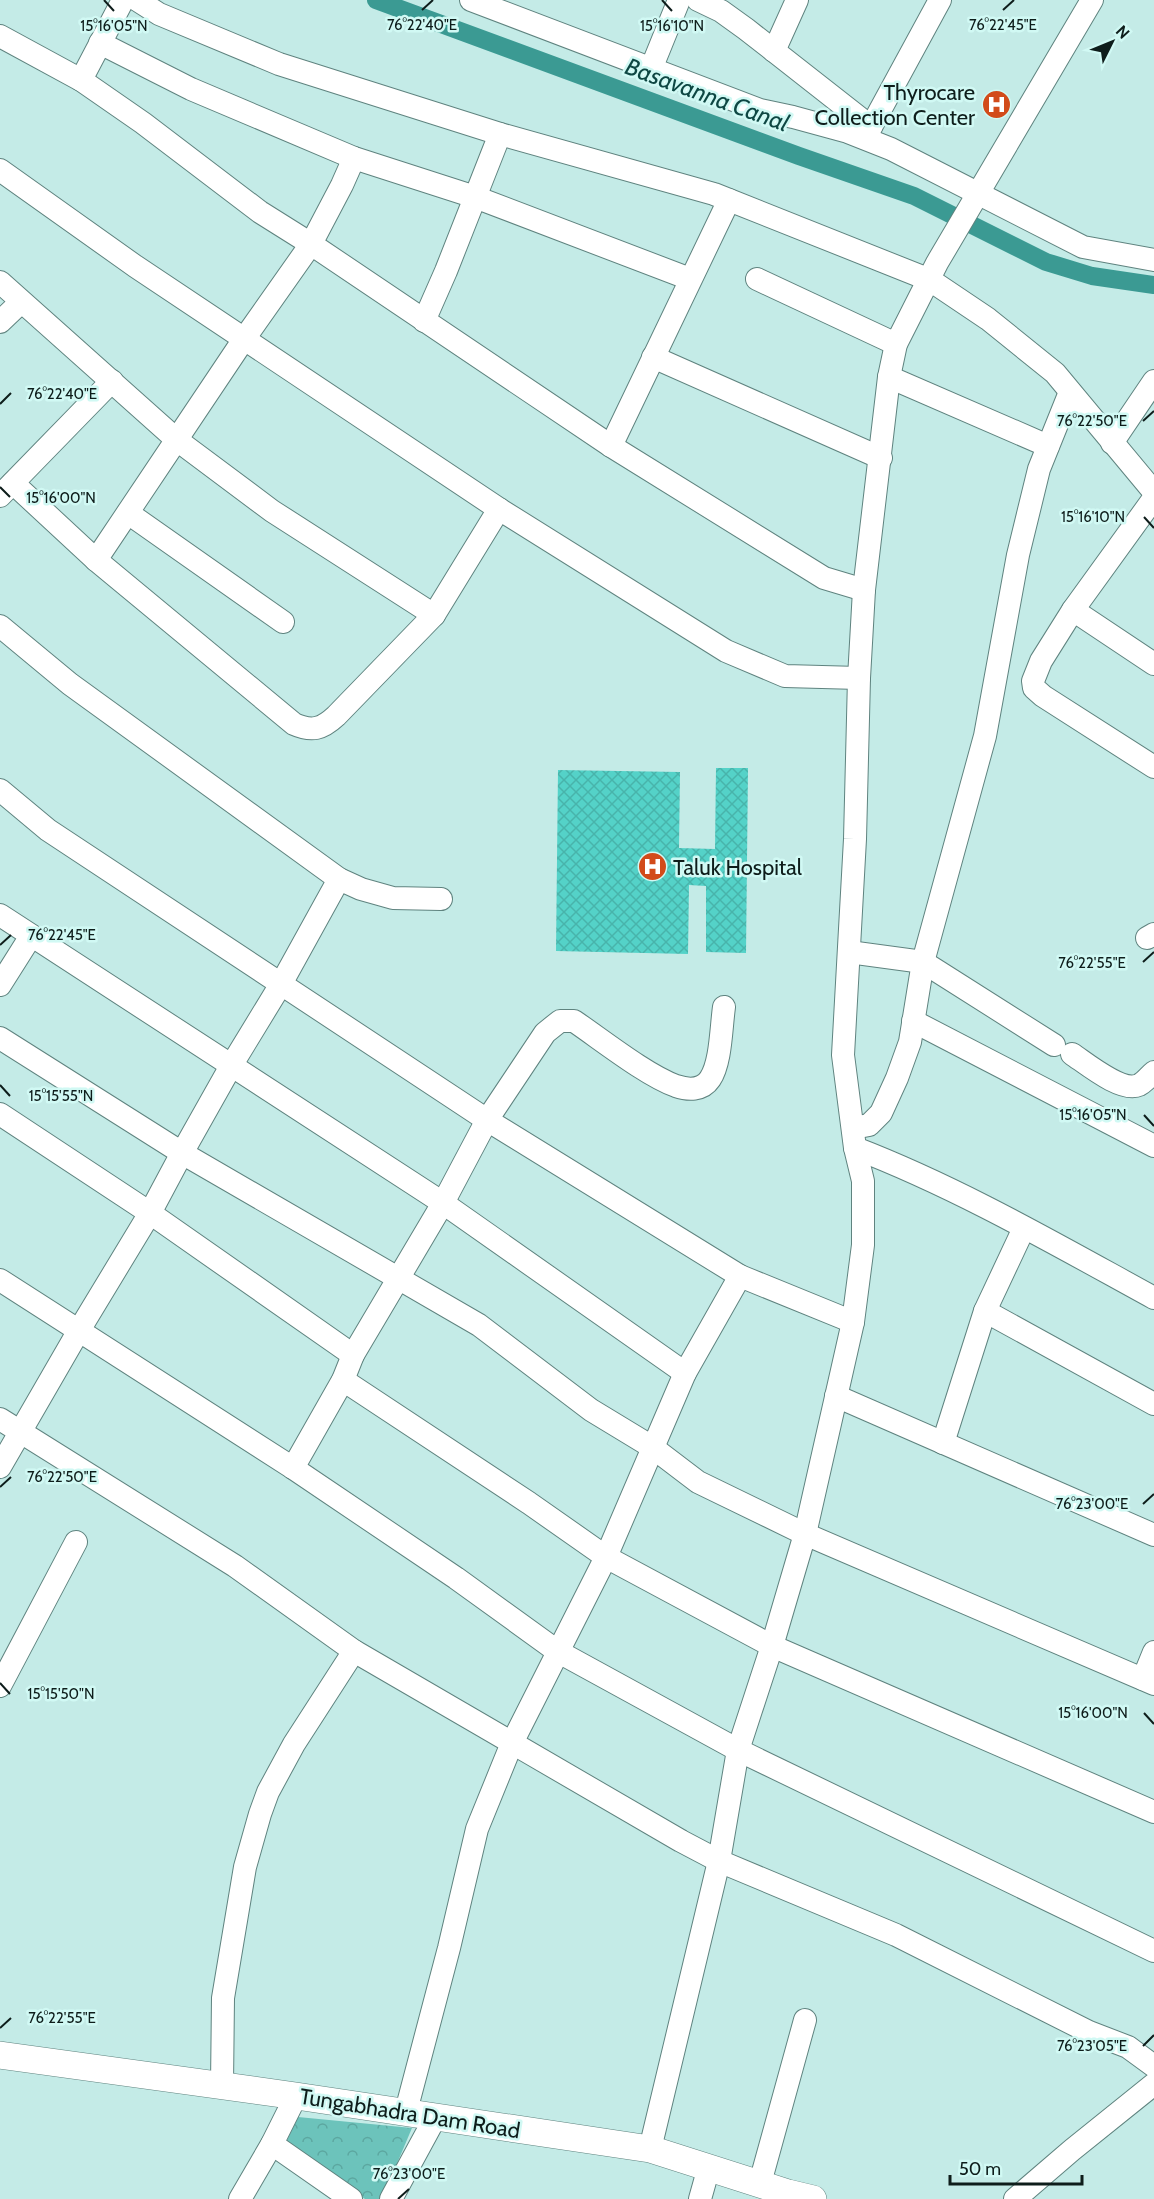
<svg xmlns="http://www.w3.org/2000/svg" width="1154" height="2199" font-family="Cabin,sans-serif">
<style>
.forest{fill:url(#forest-crowns)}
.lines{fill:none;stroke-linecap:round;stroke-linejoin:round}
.canal{stroke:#3b9a93;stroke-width:18}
.building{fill:url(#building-cross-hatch)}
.minor-casing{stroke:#5f837f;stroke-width:24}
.major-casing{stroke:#5f837f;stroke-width:28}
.minor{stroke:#fff;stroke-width:22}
.major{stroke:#fff;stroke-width:27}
.ticks{fill:none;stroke:#0e1d1b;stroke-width:2}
.labels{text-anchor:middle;stroke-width:5;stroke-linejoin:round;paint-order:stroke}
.poi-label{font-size:22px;fill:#0e1d1b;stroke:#d1f9f4;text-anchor:end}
.street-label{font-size:22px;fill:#0e1d1b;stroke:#d1f9f4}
.water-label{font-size:24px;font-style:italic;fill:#0e4743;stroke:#d1f9f4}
.ticks-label{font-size:15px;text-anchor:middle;fill:#0e1d1b;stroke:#d1f9f4;stroke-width:5;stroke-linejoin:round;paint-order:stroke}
</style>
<defs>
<pattern id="forest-crowns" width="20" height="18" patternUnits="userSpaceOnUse" patternTransform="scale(1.5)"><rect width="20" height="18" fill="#6cc3bb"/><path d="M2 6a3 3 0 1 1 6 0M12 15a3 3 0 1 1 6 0" fill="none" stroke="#5ca7a0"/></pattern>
<pattern id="building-cross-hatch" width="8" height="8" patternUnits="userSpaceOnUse" patternTransform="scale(1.5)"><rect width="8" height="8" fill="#54d2c8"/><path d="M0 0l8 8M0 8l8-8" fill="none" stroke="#48b4ab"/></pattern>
</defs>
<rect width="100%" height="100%" fill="#c4ebe7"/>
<path class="forest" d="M 298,2117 L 412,2128 L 382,2199 L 365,2199 L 285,2144 Z"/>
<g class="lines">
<path class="canal" d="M 376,0 L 799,156 L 914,196 L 1046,262 L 1092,276 L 1154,285"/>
</g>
<path class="building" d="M 716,768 L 748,768 L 746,953 L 706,952 L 706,886 L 689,885 L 688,954 L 556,951 L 558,770 L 680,772 L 679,848 L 715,849 Z"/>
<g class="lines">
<defs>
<g id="minor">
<path d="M 137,0 L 159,14 L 279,64 L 500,134 L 714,194 L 930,280 L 988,319 L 1055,373 L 1154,492"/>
<path d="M 471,0 L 760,110 L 793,117 L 848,132 L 891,149 L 1083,247 L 1154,260"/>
<path d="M 698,0 L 721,11 L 746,29 L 871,127"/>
<path d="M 0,36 L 81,80 L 143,123 L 260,212 L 311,244 L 611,446 L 824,578 L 864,590"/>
<path d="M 100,43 L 191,89 L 354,158 L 475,197 L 690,279"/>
<path d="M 774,51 L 797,0"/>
<path d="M 651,69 L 679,0"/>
<path d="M 81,80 L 123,0"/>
<path d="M 865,138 L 940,0"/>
<path d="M 0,170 L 135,266 L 499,509 L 726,651 L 785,676 L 859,678"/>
<path d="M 757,279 L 896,344"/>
<path d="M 0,282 L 177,440 L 272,511 L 434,615"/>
<path d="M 424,321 L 446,271 L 500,134"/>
<path d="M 0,322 L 21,302"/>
<path d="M 653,357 L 881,458"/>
<path d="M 889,377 L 1048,446"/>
<path d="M 1112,443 L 1154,381"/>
<path d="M 611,446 L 729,200"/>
<path d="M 13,483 L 96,560 L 294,724 C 312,732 322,729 336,716 L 434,615 L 499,509"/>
<path d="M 0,496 L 112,381"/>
<path d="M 1154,498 L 1073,610 L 1041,661 L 1033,681 L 1034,688 L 1043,696 L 1154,767"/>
<path d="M 128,513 L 283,622"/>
<path d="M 96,560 L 244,339 L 311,244 L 342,185 L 354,158"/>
<path d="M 1073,610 L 1154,664"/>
<path d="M 0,626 L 70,684 L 339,879 L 361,889 L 393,898 L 441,899"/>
<path d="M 0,790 L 48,830 L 487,1120 L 740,1276 L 853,1322"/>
<path d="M 0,915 L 443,1203 L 685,1373 L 740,1276"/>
<path d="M 1147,938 L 1154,934"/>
<path d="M 849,952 L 923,962 L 1054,1045"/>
<path d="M 0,985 L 31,936"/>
<path d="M 913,1021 L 1154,1146"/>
<path d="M 0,1038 L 182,1153 L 479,1325 L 591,1410 L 652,1447 L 698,1482 L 805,1534 L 1154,1684"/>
<path d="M 1072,1054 C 1087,1064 1122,1093 1139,1085 C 1145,1082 1149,1076 1154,1072"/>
<path d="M 0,1114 L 150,1213 L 353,1355"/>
<path d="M 853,1128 L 869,1125 L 881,1113 L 897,1078 L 910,1042 L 923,962 L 985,736 L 1018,555 L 1039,469 L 1070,392"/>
<path d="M 855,1148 C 959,1188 1057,1245 1154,1298"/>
<path d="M 0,1280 L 293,1468 L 456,1578 L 557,1651 L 738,1750 L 1154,1951"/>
<path d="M 985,1311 L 1154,1404"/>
<path d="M 343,1380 L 529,1503 L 606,1557 L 772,1646 L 1154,1812"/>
<path d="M 836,1396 L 1154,1535"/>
<path d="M 0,1419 L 235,1566 L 354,1651 L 681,1841 L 719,1861 L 896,1935 L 1089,2032 L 1128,2047 L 1154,2066"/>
<path d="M 943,1443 L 985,1311 L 1024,1228"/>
<path d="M 0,1467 L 78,1332 L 150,1213 L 182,1153 L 231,1066 L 281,984 L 339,879"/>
<path d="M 293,1468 L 343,1380 L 353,1355 L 443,1203 L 487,1120 L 545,1033 L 560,1021 L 574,1021 C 602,1040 646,1075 676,1086 C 688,1090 702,1091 710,1079 C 721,1063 721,1028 724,1007"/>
<path d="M 1143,1679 L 1154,1652"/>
<path d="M 0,1686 L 76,1542"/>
<path d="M 222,2085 L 223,1998 L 245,1867 L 260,1814 L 268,1792 L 294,1744 L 354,1651"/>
<path d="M 406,2111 L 449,1948 L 477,1829 L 512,1743 L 606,1557 L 685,1373"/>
<path d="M 272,2144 L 351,2199"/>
<path d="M 650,2149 L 719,1861 L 738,1750 L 772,1646 L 805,1534 L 853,1322 L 863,1245 L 863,1181 L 855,1148 L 843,1055 L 855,839 L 859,678 L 864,590 L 889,377 L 896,344 L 937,263 L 1092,0"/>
<path d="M 760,2183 L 805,2020"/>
<path d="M 240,2199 L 272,2144 L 296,2096"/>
<path d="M 391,2199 L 435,2118"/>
<path d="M 700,2199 L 709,2167"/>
<path d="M 1015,2199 L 1072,2150 L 1154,2084"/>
</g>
<path id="major" d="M 0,2055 L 296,2096 L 650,2149 L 788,2193 L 813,2199"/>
</defs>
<use href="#minor" class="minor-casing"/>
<use href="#major" class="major-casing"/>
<use href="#minor" class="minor"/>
<use href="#major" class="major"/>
</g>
<path class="ticks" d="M 104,0 L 114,11M 662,0 L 672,11M 422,10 L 433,0M 1003,10 L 1014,0M 0,404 L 11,393M 1143,421 L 1154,411M 0,487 L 10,497M 1144,517 L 1154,528M 0,945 L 11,935M 1143,962 L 1154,952M 0,1085 L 10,1096M 1144,1115 L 1154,1126M 0,1487 L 11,1477M 1143,1504 L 1154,1494M 0,1683 L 10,1694M 1144,1713 L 1154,1724M 0,2028 L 11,2018M 1143,2046 L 1154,2035M 398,2199 L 409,2189"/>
<defs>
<symbol id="hospital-disc" viewBox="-11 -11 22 22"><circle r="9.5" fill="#d24b1a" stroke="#d1f9f4"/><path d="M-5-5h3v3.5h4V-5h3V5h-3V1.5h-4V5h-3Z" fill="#fff"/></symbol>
</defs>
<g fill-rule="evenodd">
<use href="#hospital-disc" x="980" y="88" width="33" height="33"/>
<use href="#hospital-disc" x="636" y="850" width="33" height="33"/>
</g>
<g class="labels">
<g class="poi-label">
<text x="975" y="100">Thyrocare<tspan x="975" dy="25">Collection Center</tspan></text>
<text x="673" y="875" text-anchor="start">Taluk Hospital</text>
</g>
<g class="street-label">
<text transform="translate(410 2113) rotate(9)" y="8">Tungabhadra Dam Road</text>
</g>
<g class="water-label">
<text transform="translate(707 95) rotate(20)" y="8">Basavanna Canal</text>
</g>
</g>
<g class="ticks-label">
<text x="1003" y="30">76°22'45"E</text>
<text x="422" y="30">76°22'40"E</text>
<text x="672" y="31">15°16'10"N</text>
<text x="114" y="31">15°16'05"N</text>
<text x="62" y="399">76°22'40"E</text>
<text x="1092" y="426">76°22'50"E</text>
<text x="61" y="503">15°16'00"N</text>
<text x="1093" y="522">15°16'10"N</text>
<text x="62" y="940">76°22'45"E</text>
<text x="1092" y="968">76°22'55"E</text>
<text x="61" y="1101">15°15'55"N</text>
<text x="1093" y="1120">15°16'05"N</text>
<text x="62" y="1482">76°22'50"E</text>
<text x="1092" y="1509">76°23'00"E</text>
<text x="61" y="1699">15°15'50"N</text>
<text x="1093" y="1718">15°16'00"N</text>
<text x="62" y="2023">76°22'55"E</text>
<text x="1092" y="2051">76°23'05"E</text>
<text x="409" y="2179">76°23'00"E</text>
</g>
<g transform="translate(1112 42) rotate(47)" stroke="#d1f9f4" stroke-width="4.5" paint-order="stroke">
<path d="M0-4.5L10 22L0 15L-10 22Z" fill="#0e1d1b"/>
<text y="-9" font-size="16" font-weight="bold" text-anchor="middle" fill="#0e1d1b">N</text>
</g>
<path d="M950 2175v9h132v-9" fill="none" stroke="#0e1d1b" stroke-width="3"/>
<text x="959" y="2175" font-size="18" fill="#0e1d1b" stroke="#d1f9f4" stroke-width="4.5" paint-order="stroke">50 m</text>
</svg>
